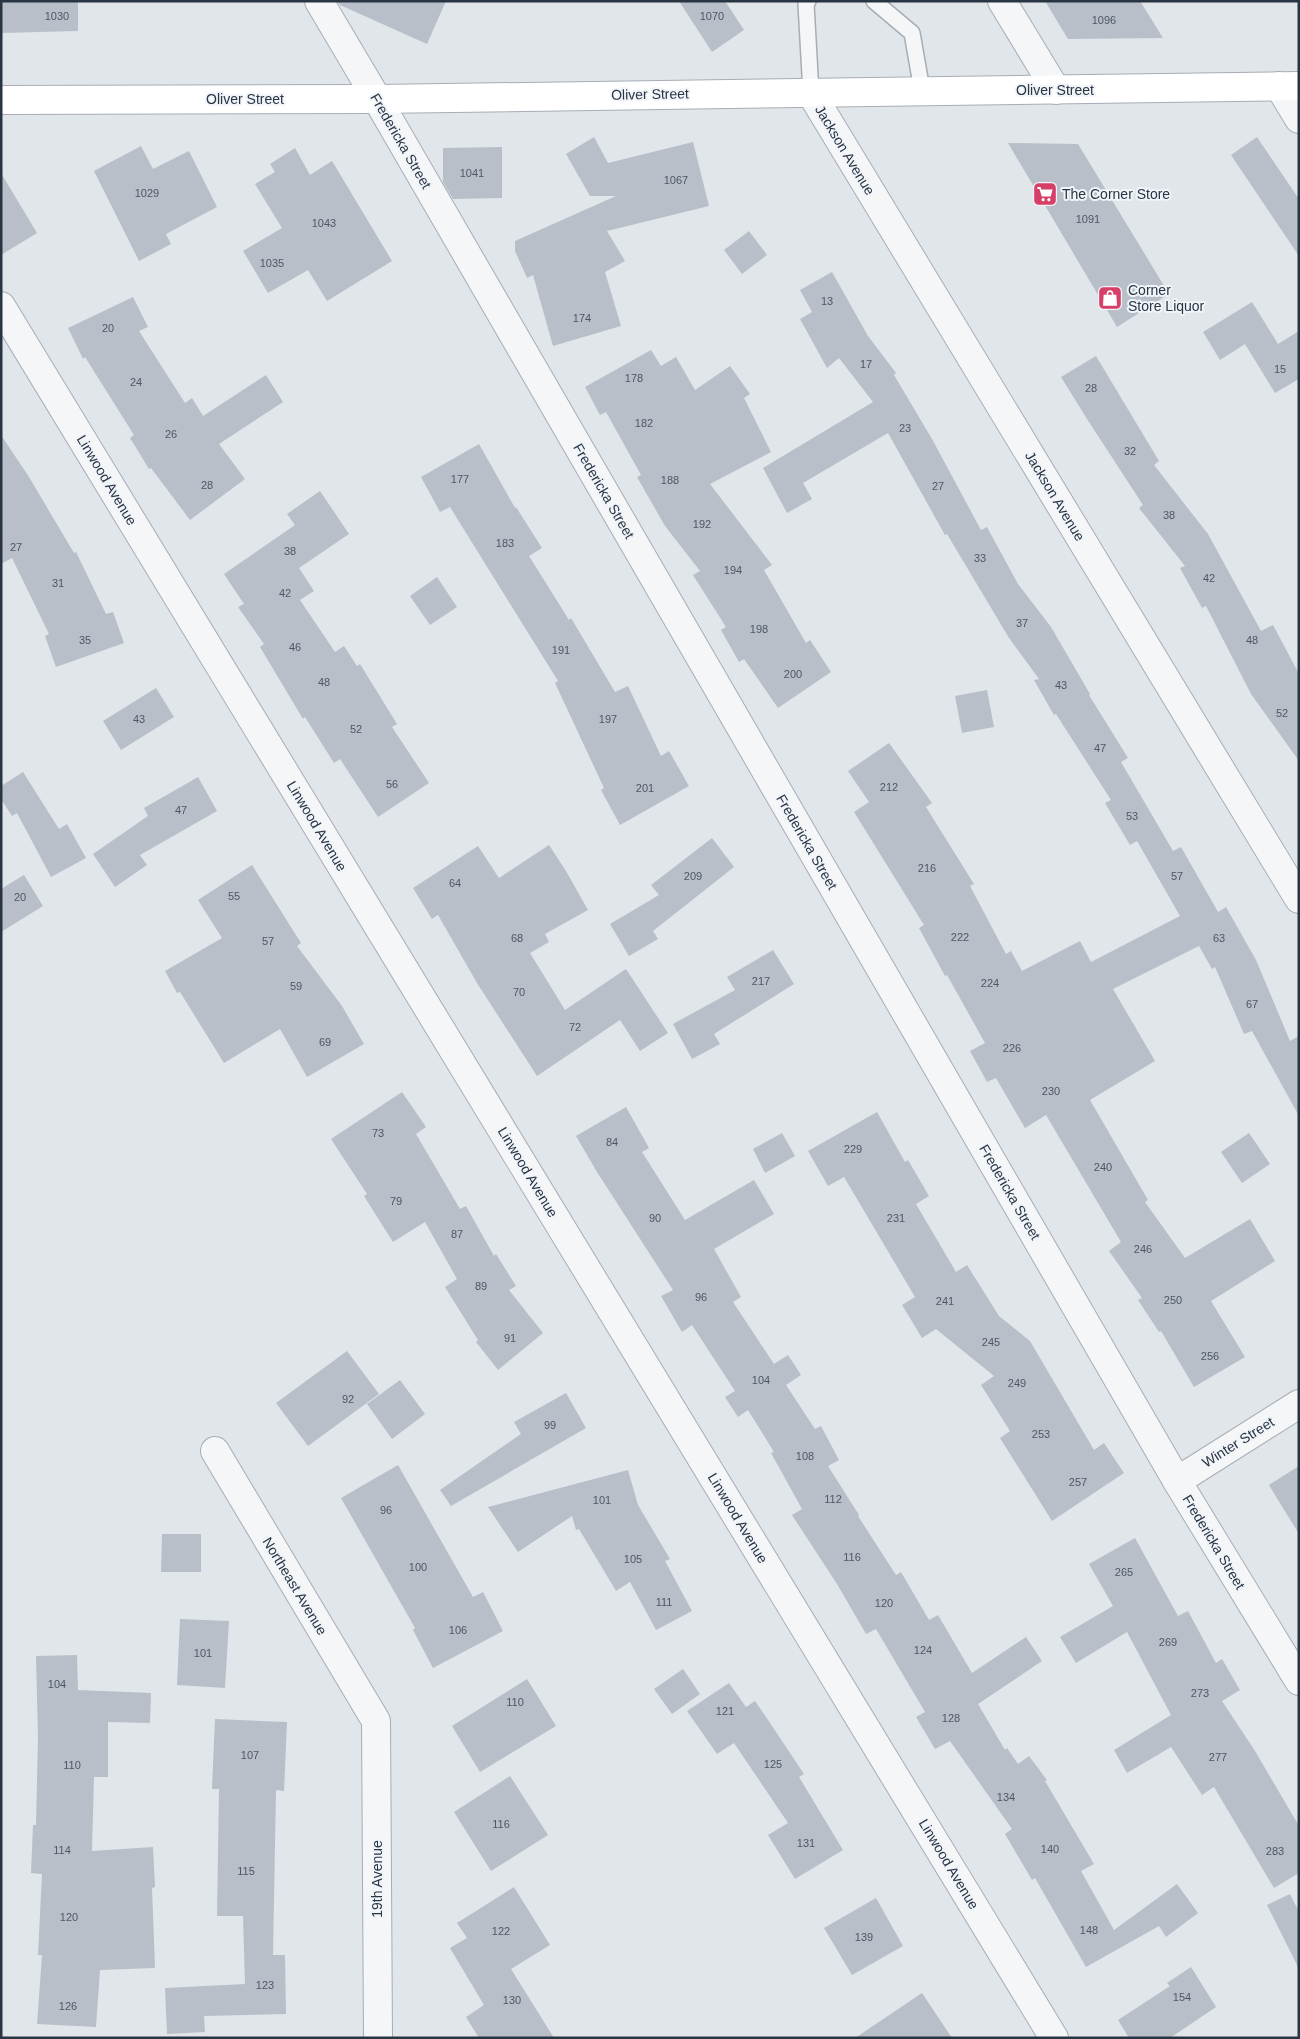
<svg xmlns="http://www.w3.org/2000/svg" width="1300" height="2039" font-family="Helvetica,sans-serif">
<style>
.building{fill:#b8bfc8}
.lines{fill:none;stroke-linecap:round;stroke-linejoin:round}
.service-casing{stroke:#a6adb5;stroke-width:18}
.minor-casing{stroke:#a6adb5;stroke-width:30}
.secondary-casing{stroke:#a6adb5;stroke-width:30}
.service{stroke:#f4f6f8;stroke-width:15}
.minor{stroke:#f4f6f8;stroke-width:28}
.secondary{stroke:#fff;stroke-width:28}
.labels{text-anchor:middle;stroke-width:4;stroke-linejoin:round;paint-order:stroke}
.number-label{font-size:11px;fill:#4c5864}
.street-label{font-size:14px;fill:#283543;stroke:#f1f4f8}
.poi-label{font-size:14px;fill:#283543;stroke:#f1f4f8;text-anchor:start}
</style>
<rect width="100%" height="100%" fill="#e1e6ea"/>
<g class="building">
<path d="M 1,1 L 78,1 L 78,31 L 1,33 Z"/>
<path d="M 337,1 L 446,1 L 427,44 L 340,5 Z"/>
<path d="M 679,1 L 725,1 L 744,30 L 712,52 Z"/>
<path d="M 1045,1 L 1140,1 L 1163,38 L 1068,39 Z"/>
<path d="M 594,137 L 608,163 L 693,142 L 709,206 L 607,231 L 625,261 L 605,272 L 621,326 L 553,346 L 533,275 L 527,278 L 515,251 L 515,241 L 616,196 L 590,196 L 566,154 Z"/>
<path d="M 1257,137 L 1299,199 L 1299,256 L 1231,155 Z"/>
<path d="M 1008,143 L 1078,144 L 1169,294 L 1117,327 Z"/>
<path d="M 141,146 L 153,169 L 189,151 L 217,207 L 166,234 L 171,244 L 139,261 L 94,171 Z"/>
<path d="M 502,147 L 502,198 L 453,199 L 443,182 L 443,148 Z"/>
<path d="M 295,148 L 310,175 L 332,161 L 392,261 L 327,301 L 308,270 L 268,293 L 243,251 L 282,228 L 255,184 L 275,172 L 270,164 Z"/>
<path d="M 1,173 L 37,233 L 1,255 Z"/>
<path d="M 749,231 L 767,255 L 742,274 L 724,250 Z"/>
<path d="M 832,272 L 868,336 L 896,373 L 894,375 L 932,439 L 981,530 L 987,527 L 1018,584 L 1051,627 L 1090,694 L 1089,695 L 1128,758 L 1121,762 L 1173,851 L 1181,847 L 1218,912 L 1226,907 L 1256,960 L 1290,1041 L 1299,1036 L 1299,1116 L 1252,1031 L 1244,1034 L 1215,967 L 1212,969 L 1199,946 L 1113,989 L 1155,1061 L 1090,1100 L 1148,1200 L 1145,1202 L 1185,1258 L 1250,1219 L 1275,1261 L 1211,1301 L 1245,1357 L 1194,1387 L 1161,1331 L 1159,1332 L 1138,1300 L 1142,1298 L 1109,1251 L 1121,1242 L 1046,1115 L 1025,1128 L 996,1078 L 987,1082 L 970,1051 L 985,1043 L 947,975 L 945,976 L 919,928 L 924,925 L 854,812 L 869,802 L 848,771 L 889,743 L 932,803 L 926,807 L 974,884 L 970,886 L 1006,954 L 1011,951 L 1022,971 L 1080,941 L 1091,962 L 1180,916 L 1137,841 L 1130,845 L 1105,803 L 1111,800 L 1056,714 L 1054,715 L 1034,680 L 1039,679 L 1009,638 L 947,534 L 945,535 L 888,433 L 803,483 L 812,499 L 787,513 L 763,468 L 873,402 L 839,358 L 827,368 L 800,319 L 812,312 L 800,290 Z"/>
<path d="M 133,297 L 148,327 L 139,331 L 185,403 L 192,398 L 203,416 L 266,375 L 283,402 L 219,444 L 245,479 L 190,520 L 151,468 L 149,469 L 130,438 L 134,435 L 85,357 L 83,359 L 68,328 Z"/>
<path d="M 1252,302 L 1278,344 L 1299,331 L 1299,379 L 1275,393 L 1245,344 L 1220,360 L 1203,332 Z"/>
<path d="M 651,350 L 661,366 L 676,357 L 695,390 L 730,366 L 750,394 L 744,398 L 771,452 L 710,484 L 772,565 L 764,570 L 806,643 L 810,640 L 831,672 L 778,708 L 744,659 L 739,662 L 721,630 L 726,627 L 693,575 L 700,571 L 665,526 L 637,477 L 641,475 L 606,412 L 600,415 L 585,387 Z"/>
<path d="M 1096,356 L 1159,461 L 1154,465 L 1208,534 L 1261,631 L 1273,625 L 1299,674 L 1299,761 L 1251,694 L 1206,606 L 1202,608 L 1180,568 L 1185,566 L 1139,508 L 1143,505 L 1087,419 L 1061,377 Z"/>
<path d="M 1,435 L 29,477 L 74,553 L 76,552 L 106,614 L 113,612 L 124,643 L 56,667 L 45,636 L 49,634 L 12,558 L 1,564 Z"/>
<path d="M 479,444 L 515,508 L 516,507 L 542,548 L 529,556 L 569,620 L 571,618 L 615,692 L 628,686 L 661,756 L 669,751 L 689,786 L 620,825 L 601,790 L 604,788 L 555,683 L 558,681 L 450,507 L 440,512 L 421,477 Z"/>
<path d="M 320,491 L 349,534 L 299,568 L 314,591 L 300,600 L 335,652 L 344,646 L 357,666 L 360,664 L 397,724 L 392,727 L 429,783 L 378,817 L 340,759 L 334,763 L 305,717 L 303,719 L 260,647 L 264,644 L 238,607 L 244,604 L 224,574 L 295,525 L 287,514 Z"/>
<path d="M 437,577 L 457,607 L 430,625 L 410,596 Z"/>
<path d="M 156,688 L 174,717 L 121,750 L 103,721 Z"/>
<path d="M 987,690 L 994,727 L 962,733 L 955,696 Z"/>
<path d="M 23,772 L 59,829 L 67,824 L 86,858 L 51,877 L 17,813 L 12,816 L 1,799 L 1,786 Z"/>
<path d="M 198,777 L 217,811 L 140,855 L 147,865 L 115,887 L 93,854 L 148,816 L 144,808 Z"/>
<path d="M 712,838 L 734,867 L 653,931 L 658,939 L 629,956 L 610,924 L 659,895 L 651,885 Z"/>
<path d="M 549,845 L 566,871 L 588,910 L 545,934 L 549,942 L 530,953 L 565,1010 L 626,969 L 668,1033 L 640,1051 L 620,1020 L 537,1076 L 477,983 L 438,915 L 432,919 L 413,888 L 478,846 L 499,878 Z"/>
<path d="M 252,865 L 301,943 L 297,946 L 342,1006 L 364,1044 L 307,1077 L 280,1029 L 224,1063 L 180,992 L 177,993 L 165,971 L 222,938 L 198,900 Z"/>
<path d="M 24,875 L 43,906 L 1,932 L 1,889 Z"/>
<path d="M 773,950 L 794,984 L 714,1034 L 720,1044 L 692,1059 L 673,1024 L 735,990 L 727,977 Z"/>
<path d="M 402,1092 L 426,1127 L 416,1134 L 460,1209 L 466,1206 L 494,1256 L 496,1254 L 516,1286 L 509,1290 L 543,1333 L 498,1370 L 476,1342 L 478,1340 L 445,1287 L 457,1279 L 425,1222 L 393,1242 L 364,1196 L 367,1194 L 331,1139 Z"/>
<path d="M 626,1107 L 649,1148 L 642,1152 L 685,1220 L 754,1180 L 774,1214 L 714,1249 L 741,1297 L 733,1302 L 774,1364 L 788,1355 L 801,1375 L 786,1385 L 815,1429 L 821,1426 L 839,1460 L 828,1466 L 859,1515 L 858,1516 L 896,1575 L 901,1572 L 929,1620 L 938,1615 L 972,1673 L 1026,1637 L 1042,1661 L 978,1704 L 1005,1750 L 1007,1748 L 1018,1764 L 1029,1756 L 1047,1780 L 1045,1781 L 1094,1864 L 1081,1871 L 1114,1930 L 1177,1884 L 1198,1913 L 1166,1937 L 1159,1926 L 1086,1967 L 1035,1878 L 1032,1880 L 1005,1834 L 1012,1829 L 950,1741 L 935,1749 L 916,1717 L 925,1712 L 876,1629 L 866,1634 L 837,1584 L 792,1515 L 802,1509 L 771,1453 L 774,1452 L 748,1410 L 738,1417 L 725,1397 L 735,1391 L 692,1325 L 682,1332 L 661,1296 L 673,1290 L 597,1172 L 576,1136 Z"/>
<path d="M 877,1112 L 905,1162 L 908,1160 L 929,1196 L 916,1204 L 956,1272 L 967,1265 L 999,1316 L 1030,1341 L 1094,1450 L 1104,1443 L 1124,1473 L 1052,1521 L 1000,1438 L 1010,1431 L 981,1385 L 994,1376 L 936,1329 L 922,1338 L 902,1305 L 915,1297 L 844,1177 L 828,1186 L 808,1151 Z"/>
<path d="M 782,1133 L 795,1156 L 765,1173 L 753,1149 Z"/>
<path d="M 1249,1133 L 1270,1164 L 1242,1183 L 1221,1152 Z"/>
<path d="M 347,1351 L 379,1394 L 308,1446 L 276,1403 Z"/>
<path d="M 400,1380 L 425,1414 L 392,1439 L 367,1404 Z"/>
<path d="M 566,1393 L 586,1428 L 451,1506 L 440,1490 L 521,1434 L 514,1422 Z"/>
<path d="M 398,1465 L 473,1597 L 483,1592 L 503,1631 L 433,1668 L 413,1630 L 415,1628 L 341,1498 Z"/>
<path d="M 1299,1466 L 1299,1534 L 1269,1485 Z"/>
<path d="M 628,1470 L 638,1505 L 670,1559 L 665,1561 L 692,1611 L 656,1630 L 630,1582 L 616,1591 L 579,1529 L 576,1530 L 572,1516 L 518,1552 L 488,1507 Z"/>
<path d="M 162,1534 L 201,1534 L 201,1572 L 161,1572 Z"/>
<path d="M 1135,1538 L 1178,1616 L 1188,1611 L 1216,1663 L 1222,1659 L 1240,1690 L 1222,1701 L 1255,1751 L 1299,1826 L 1299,1873 L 1274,1888 L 1214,1787 L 1202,1795 L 1171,1747 L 1127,1773 L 1114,1750 L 1171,1715 L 1127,1632 L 1076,1663 L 1060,1637 L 1113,1606 L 1089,1564 Z"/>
<path d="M 180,1619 L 229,1621 L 225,1688 L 177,1685 Z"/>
<path d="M 77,1655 L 78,1690 L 151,1693 L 150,1723 L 108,1722 L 108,1777 L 94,1777 L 92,1851 L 153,1847 L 155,1887 L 152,1888 L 155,1968 L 100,1970 L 96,2027 L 37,2024 L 42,1955 L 38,1955 L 42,1874 L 31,1873 L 33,1825 L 36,1825 L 38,1738 L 36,1656 Z"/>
<path d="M 683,1669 L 700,1694 L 672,1714 L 654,1689 Z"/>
<path d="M 527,1679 L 556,1726 L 480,1772 L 452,1726 Z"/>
<path d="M 729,1683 L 746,1707 L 755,1701 L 768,1720 L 804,1774 L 799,1777 L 843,1850 L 795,1879 L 768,1835 L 788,1823 L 734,1743 L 717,1754 L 687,1711 Z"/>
<path d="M 215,1719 L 287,1722 L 284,1791 L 276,1790 L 273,1955 L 285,1955 L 286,2014 L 204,2016 L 205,2032 L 167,2034 L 165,1988 L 245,1984 L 243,1916 L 217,1916 L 219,1789 L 212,1789 Z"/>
<path d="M 510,1776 L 548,1835 L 491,1871 L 454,1812 Z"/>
<path d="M 514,1887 L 550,1945 L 511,1969 L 554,2038 L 479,2038 L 466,2017 L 484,2005 L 450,1948 L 467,1938 L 457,1923 Z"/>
<path d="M 1290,1894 L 1299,1912 L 1299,1969 L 1267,1905 Z"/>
<path d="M 876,1898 L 903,1946 L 852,1975 L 824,1928 Z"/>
<path d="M 1191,1967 L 1216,2007 L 1170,2038 L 1129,2038 L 1118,2020 L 1170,1986 L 1167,1983 Z"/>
<path d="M 922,1993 L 952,2038 L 855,2038 Z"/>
</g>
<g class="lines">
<defs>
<g id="service">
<path d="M 808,1 L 806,4 L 811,93"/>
<path d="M 874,1 L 912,33 L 922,90"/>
</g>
<g id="minor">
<path d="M 319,1 L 377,99 L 1177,1481 L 1299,1681"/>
<path d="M 1002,1 L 1056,90"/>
<path d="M 1279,86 L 1299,119"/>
<path d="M 811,93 L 1299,899"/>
<path d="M 1,306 L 1054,2038"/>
<path d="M 215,1451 L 376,1721 L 378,2038"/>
<path d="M 1177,1481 L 1299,1404"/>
</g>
<path id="secondary" d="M 1,100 L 377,99 L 1299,86"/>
</defs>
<use href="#service" class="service-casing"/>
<use href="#minor" class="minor-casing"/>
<use href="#secondary" class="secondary-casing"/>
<use href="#service" class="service"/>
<use href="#minor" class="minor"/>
<use href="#secondary" class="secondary"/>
</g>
<defs>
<symbol id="supermarket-square" viewBox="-11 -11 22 22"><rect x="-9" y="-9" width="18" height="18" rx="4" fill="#d63f67" stroke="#f1f4f8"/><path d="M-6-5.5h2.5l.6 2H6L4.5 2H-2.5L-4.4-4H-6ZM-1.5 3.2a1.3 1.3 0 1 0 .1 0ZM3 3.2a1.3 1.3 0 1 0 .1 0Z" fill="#fff"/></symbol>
<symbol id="shop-square" viewBox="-11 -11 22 22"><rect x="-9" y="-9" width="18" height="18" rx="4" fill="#d63f67" stroke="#f1f4f8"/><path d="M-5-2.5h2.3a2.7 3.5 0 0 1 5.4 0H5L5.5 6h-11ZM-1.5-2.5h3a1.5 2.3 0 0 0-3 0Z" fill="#fff"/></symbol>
</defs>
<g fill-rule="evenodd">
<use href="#supermarket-square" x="1031" y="180" width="28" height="28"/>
<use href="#shop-square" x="1096" y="284" width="28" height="28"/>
</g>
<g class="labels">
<g class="number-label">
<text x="57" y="20">1030</text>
<text x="712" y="20">1070</text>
<text x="1104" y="24">1096</text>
<text x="472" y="177">1041</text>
<text x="676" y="184">1067</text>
<text x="147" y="197">1029</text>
<text x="1088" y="223">1091</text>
<text x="324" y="227">1043</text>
<text x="272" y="267">1035</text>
<text x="827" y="305">13</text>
<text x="582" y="322">174</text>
<text x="108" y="332">20</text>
<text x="866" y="368">17</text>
<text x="1280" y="373">15</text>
<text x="634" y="382">178</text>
<text x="136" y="386">24</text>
<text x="1091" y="392">28</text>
<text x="644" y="427">182</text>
<text x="905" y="432">23</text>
<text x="171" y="438">26</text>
<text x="1130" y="455">32</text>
<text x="460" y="483">177</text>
<text x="670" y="484">188</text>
<text x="207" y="489">28</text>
<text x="938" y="490">27</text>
<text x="1169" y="519">38</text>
<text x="702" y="528">192</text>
<text x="505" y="547">183</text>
<text x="16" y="551">27</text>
<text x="290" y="555">38</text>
<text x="980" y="562">33</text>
<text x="733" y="574">194</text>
<text x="1209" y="582">42</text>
<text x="58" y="587">31</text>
<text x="285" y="597">42</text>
<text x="1022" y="627">37</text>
<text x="759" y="633">198</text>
<text x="85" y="644">35</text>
<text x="1252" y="644">48</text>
<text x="295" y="651">46</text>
<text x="561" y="654">191</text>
<text x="793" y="678">200</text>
<text x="324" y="686">48</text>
<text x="1061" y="689">43</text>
<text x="1282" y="717">52</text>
<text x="139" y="723">43</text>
<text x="608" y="723">197</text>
<text x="356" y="733">52</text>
<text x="1100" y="752">47</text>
<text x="392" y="788">56</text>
<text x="889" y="791">212</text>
<text x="645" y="792">201</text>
<text x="181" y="814">47</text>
<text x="1132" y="820">53</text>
<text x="927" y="872">216</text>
<text x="693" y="880">209</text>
<text x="1177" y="880">57</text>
<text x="455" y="887">64</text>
<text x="234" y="900">55</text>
<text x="20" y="901">20</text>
<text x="960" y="941">222</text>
<text x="517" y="942">68</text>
<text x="1219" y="942">63</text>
<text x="268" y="945">57</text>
<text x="761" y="985">217</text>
<text x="990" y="987">224</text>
<text x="296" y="990">59</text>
<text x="519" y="996">70</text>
<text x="1252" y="1008">67</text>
<text x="575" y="1031">72</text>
<text x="325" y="1046">69</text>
<text x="1012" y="1052">226</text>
<text x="1051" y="1095">230</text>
<text x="378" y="1137">73</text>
<text x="612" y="1146">84</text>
<text x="853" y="1153">229</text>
<text x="1103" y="1171">240</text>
<text x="396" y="1205">79</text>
<text x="655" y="1222">90</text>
<text x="896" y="1222">231</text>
<text x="457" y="1238">87</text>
<text x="1143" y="1253">246</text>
<text x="481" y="1290">89</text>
<text x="701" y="1301">96</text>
<text x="1173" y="1304">250</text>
<text x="945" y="1305">241</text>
<text x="510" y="1342">91</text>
<text x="991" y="1346">245</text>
<text x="1210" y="1360">256</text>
<text x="761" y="1384">104</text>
<text x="1017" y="1387">249</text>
<text x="348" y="1403">92</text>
<text x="550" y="1429">99</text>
<text x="1041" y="1438">253</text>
<text x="805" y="1460">108</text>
<text x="1078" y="1486">257</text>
<text x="833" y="1503">112</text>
<text x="602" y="1504">101</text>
<text x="386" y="1514">96</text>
<text x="852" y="1561">116</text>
<text x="633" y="1563">105</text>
<text x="418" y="1571">100</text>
<text x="1124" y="1576">265</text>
<text x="664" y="1606">111</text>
<text x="884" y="1607">120</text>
<text x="458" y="1634">106</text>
<text x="1168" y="1646">269</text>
<text x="923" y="1654">124</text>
<text x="203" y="1657">101</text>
<text x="57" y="1688">104</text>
<text x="1200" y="1697">273</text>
<text x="515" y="1706">110</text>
<text x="725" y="1715">121</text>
<text x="951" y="1722">128</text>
<text x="250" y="1759">107</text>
<text x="1218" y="1761">277</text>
<text x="773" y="1768">125</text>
<text x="72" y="1769">110</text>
<text x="1006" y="1801">134</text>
<text x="501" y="1828">116</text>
<text x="806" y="1847">131</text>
<text x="1050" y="1853">140</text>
<text x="62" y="1854">114</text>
<text x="1275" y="1855">283</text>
<text x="246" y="1875">115</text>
<text x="69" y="1921">120</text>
<text x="1089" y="1934">148</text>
<text x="501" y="1935">122</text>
<text x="864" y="1941">139</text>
<text x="265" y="1989">123</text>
<text x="1182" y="2001">154</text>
<text x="512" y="2004">130</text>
<text x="68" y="2010">126</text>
</g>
<g class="street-label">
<text x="1055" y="95">Oliver Street</text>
<text transform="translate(650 94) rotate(-1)" y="5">Oliver Street</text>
<text x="245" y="104">Oliver Street</text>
<text transform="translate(401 141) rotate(60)" y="5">Fredericka Street</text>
<text transform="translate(845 150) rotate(59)" y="5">Jackson Avenue</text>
<text transform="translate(107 480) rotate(59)" y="5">Linwood Avenue</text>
<text transform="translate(604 491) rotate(60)" y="5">Fredericka Street</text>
<text transform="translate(1055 496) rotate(59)" y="5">Jackson Avenue</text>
<text transform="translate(317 826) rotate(59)" y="5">Linwood Avenue</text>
<text transform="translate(807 842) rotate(60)" y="5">Fredericka Street</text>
<text transform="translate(528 1172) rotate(59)" y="5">Linwood Avenue</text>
<text transform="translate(1010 1192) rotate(60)" y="5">Fredericka Street</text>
<text transform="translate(1238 1442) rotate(-32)" y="5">Winter Street</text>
<text transform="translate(738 1518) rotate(59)" y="5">Linwood Avenue</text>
<text transform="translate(1214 1542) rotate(59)" y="5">Fredericka Street</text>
<text transform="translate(295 1586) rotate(59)" y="5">Northeast Avenue</text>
<text transform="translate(949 1864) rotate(59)" y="5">Linwood Avenue</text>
<text transform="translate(377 1879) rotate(-90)" y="5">19th Avenue</text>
</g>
<g class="poi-label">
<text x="1062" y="199">The Corner Store</text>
<text x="1128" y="295">Corner<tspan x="1128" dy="16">Store Liquor</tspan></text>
</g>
</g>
<rect width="1300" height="2039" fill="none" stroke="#283543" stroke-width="5"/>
</svg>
